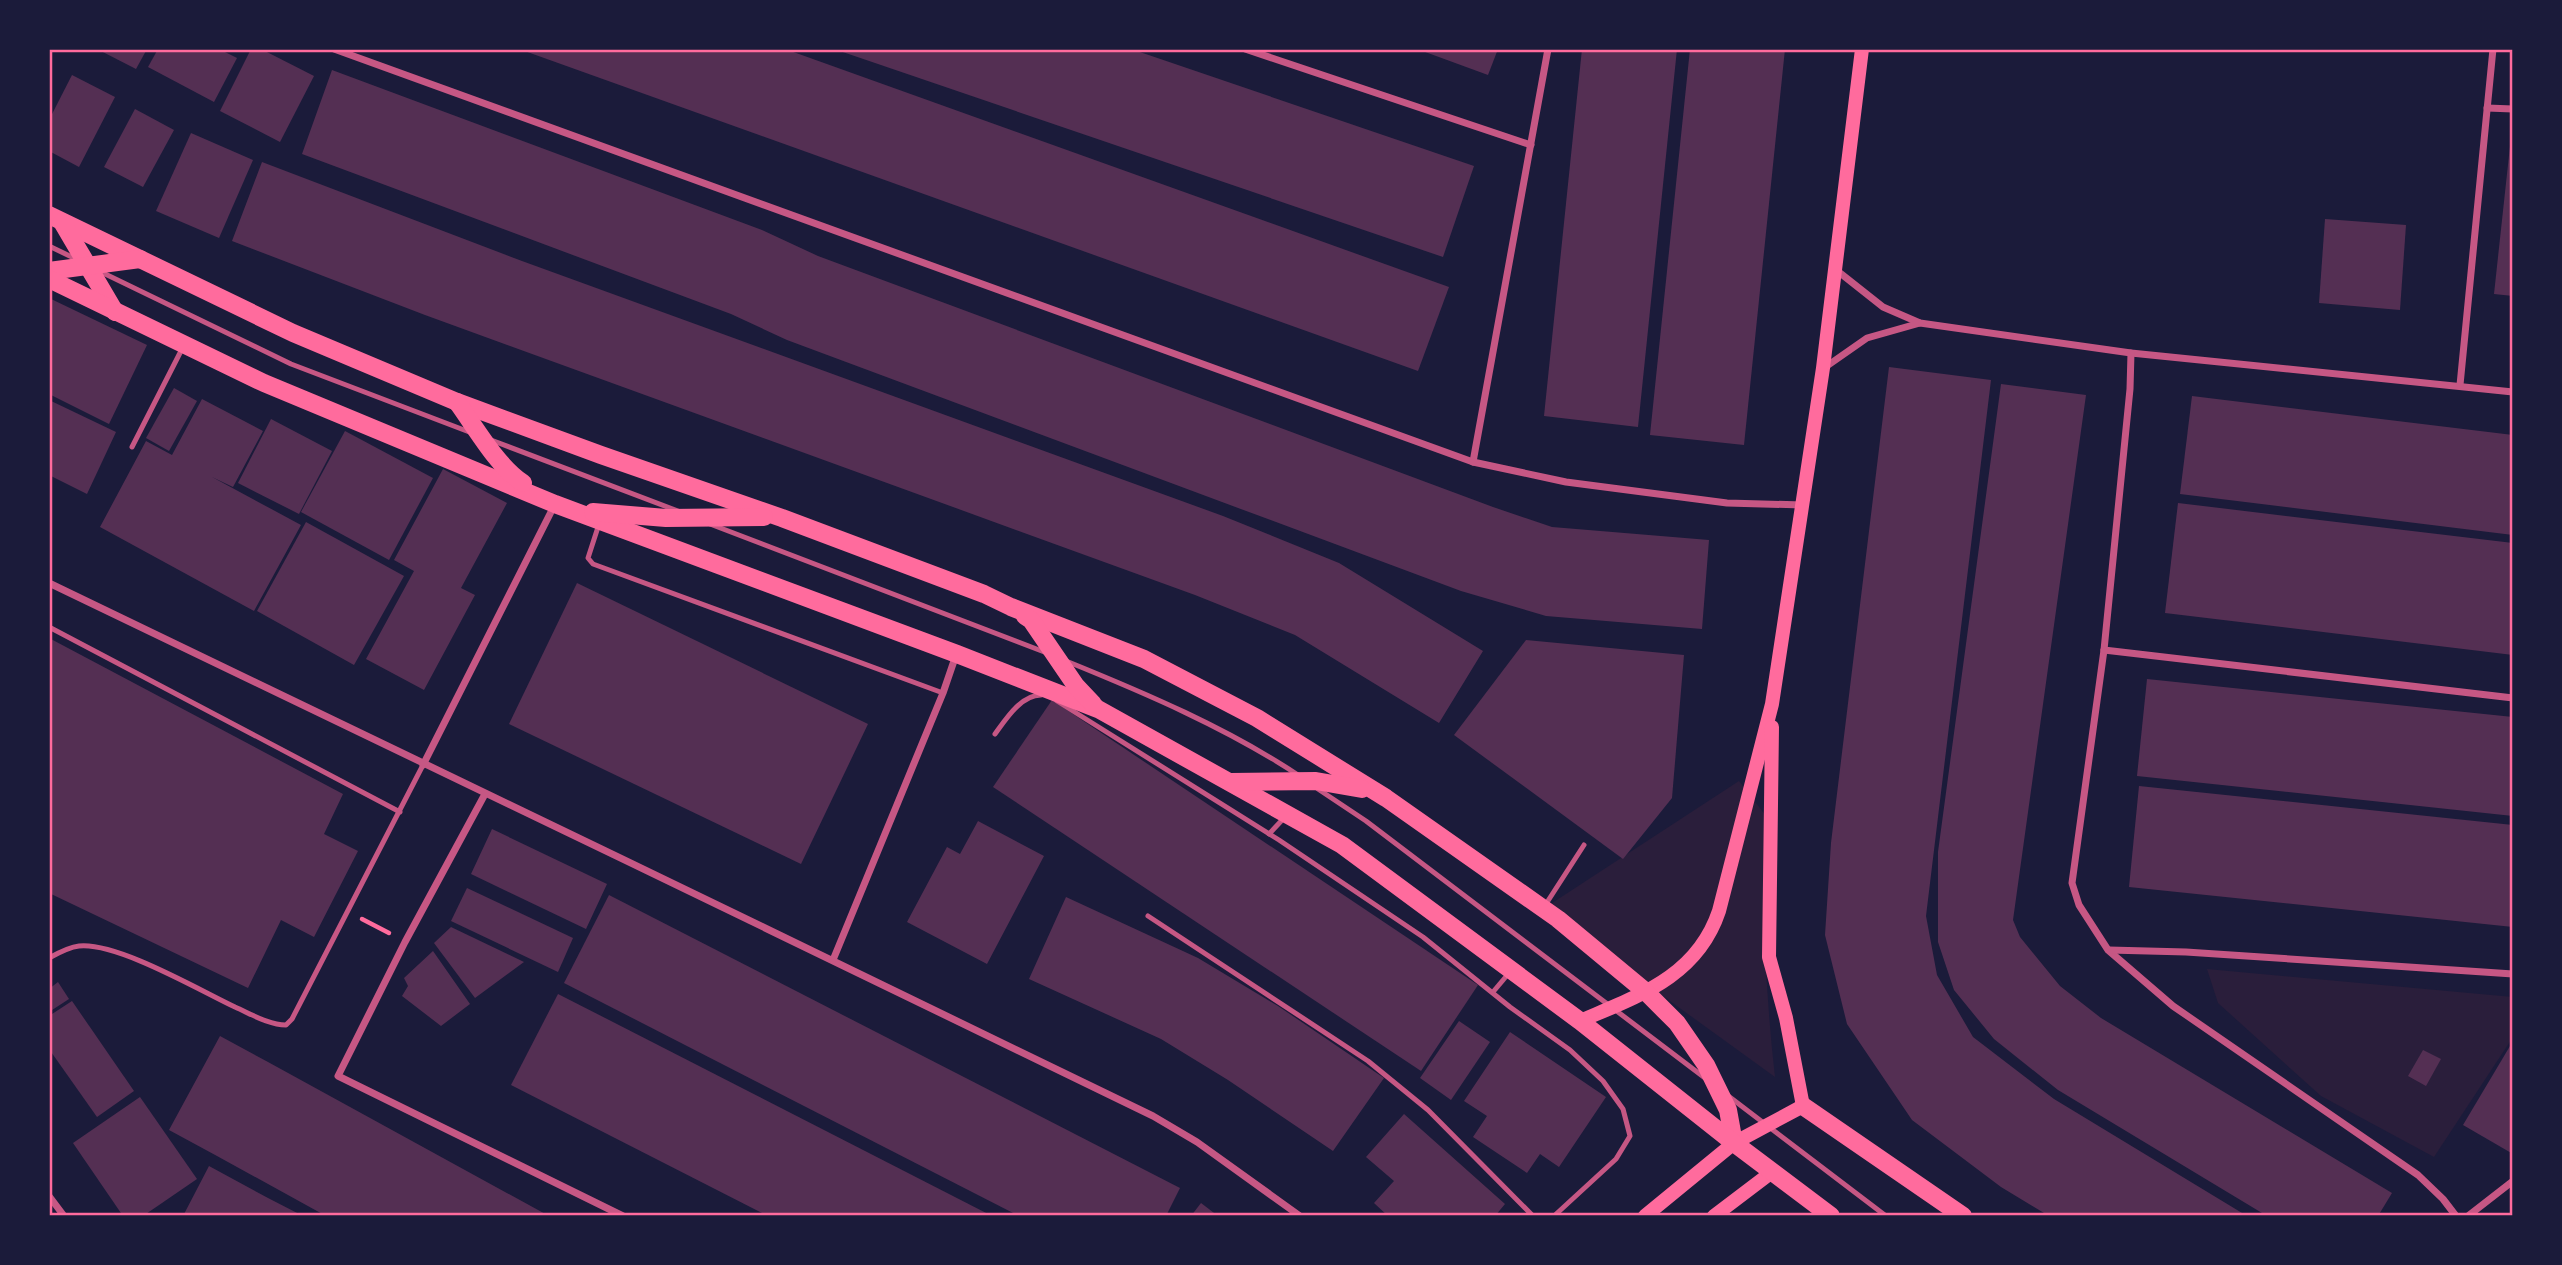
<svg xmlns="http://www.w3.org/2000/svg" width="2562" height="1265" font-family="Roboto,sans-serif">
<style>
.green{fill:#2a1e3b}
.building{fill:#542f53}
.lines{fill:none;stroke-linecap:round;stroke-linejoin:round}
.path{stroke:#ff6b9d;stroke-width:4.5}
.service{stroke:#c65784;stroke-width:5}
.minor{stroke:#c65784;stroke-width:7}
.secondary{stroke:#ff6b9d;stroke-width:14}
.primary{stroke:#ff6b9d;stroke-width:18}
.neatline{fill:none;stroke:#ff6b9d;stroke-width:2.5}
</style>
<rect width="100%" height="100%" fill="#1b1b3a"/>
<g class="green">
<path d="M 1739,781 L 1766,816 C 1762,904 1765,990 1775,1077 L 1543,909 Z"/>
<path d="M 2207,969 L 2513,997 L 2513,1037 L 2434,1157 L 2321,1096 L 2218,1003 Z"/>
</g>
<g class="building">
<path d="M 97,49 L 147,49 L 136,69 Z"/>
<path d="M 158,49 L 219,49 L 237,58 L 214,102 L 148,67 Z"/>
<path d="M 251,49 L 261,49 L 314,76 L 280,142 L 220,111 Z"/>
<path d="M 519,49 L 785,49 L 1449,287 L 1418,371 Z"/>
<path d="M 834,49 L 1131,49 L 1474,166 L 1443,257 Z"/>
<path d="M 1417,49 L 1498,49 L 1488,75 Z"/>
<path d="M 1582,49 L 1677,49 L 1638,427 L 1544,416 Z"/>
<path d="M 1690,49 L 1785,49 L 1744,445 L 1650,435 Z"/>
<path d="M 332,70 L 762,230 L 818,256 L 1493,507 L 1552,527 L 1709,540 L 1702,629 L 1546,616 L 1461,591 L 787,340 L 731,314 L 302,154 Z"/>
<path d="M 72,75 L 115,97 L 79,167 L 49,151 L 49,120 Z"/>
<path d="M 135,109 L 174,130 L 143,187 L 104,167 Z"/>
<path d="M 191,133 L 253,160 L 219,238 L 156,211 Z"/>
<path d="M 2511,137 L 2513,137 L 2513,296 L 2494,294 Z"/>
<path d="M 262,162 L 522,261 L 1223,516 L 1339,563 L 1483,651 L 1439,723 L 1295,635 L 1195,595 L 425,315 L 232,241 Z"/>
<path d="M 2325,219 L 2406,225 L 2400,310 L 2319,303 Z"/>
<path d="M 49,298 L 147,345 L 109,424 L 49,394 Z"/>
<path d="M 1889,367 L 1991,380 L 1926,916 L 1937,975 L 1973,1037 L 2054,1099 L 2247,1216 L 2049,1216 L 2001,1187 L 1912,1120 L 1847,1024 L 1825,935 L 1831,843 Z"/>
<path d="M 2001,384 L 2086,395 L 2013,920 L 2020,937 L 2060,986 L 2101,1018 L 2392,1193 L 2378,1216 L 2267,1216 L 2058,1090 L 1994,1039 L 1954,990 L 1938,942 L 1938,852 Z"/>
<path d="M 174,388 L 197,401 L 169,451 L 146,438 Z"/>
<path d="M 2192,396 L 2513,435 L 2513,535 L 2180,494 Z"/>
<path d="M 202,399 L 263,431 L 233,487 L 212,477 L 301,525 L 254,611 L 100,527 L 146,441 L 172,455 Z"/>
<path d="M 49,400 L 116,432 L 87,494 L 49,475 Z"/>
<path d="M 271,419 L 332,451 L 299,514 L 238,483 Z"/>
<path d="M 345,431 L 433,478 L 389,560 L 301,512 Z"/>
<path d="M 443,469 L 507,503 L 461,588 L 475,595 L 424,690 L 366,659 L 414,571 L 394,560 Z"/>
<path d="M 2178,503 L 2513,543 L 2513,655 L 2165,613 Z"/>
<path d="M 306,522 L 404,576 L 354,665 L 257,611 Z"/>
<path d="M 577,583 L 868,724 L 801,864 L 509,724 Z"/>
<path d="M 49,638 L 343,794 L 324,834 L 358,851 L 314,937 L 281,920 L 248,988 L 49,893 Z"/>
<path d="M 1526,640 L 1684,655 L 1672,798 L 1623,859 L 1454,735 Z"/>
<path d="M 2147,679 L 2513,717 L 2513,816 L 2137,776 Z"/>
<path d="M 1052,700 L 1478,985 L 1421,1071 L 993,787 Z"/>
<path d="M 2139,786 L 2513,825 L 2513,927 L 2129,887 Z"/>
<path d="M 978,821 L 1044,856 L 987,964 L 907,922 L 947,847 L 960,854 Z"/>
<path d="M 492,829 L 607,884 L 586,929 L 471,874 Z"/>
<path d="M 467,888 L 573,938 L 558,972 L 451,921 Z"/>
<path d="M 609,895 L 1180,1188 L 1166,1216 L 1019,1216 L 564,983 Z"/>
<path d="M 1066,897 L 1198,958 L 1278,1006 L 1384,1078 L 1333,1151 L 1228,1080 L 1161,1039 L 1029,979 Z"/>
<path d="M 451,927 L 524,962 L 475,998 L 434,943 Z"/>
<path d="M 433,951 L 470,1004 L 441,1026 L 402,996 L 408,986 L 404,978 Z"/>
<path d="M 58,982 L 69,999 L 49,1012 L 49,989 Z"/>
<path d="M 558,994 L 611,1021 L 992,1216 L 768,1216 L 511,1085 Z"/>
<path d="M 72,1001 L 134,1091 L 97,1117 L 49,1049 L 49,1016 Z"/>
<path d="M 1459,1021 L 1490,1042 L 1451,1100 L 1420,1078 Z"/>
<path d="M 1510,1032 L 1606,1097 L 1559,1167 L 1540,1154 L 1527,1173 L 1473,1137 L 1487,1116 L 1464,1101 Z"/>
<path d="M 220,1036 L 268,1062 L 549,1216 L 326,1216 L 217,1156 L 169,1130 Z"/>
<path d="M 2513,1041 L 2513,1154 L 2463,1125 Z"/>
<path d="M 2423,1050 L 2441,1059 L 2426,1086 L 2408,1076 Z"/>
<path d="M 140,1097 L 197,1179 L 143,1216 L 123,1216 L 73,1143 Z"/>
<path d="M 1404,1114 L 1505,1204 L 1495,1216 L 1388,1216 L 1374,1203 L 1394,1181 L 1366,1157 Z"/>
<path d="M 209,1166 L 268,1198 L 303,1216 L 183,1216 Z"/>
<path d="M 1201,1203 L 1218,1216 L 1191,1216 Z"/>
</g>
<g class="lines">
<path class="path" d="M 362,919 L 389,933"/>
<g class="service">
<path d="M 49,246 L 78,260"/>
<path d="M 99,271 L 291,364 L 472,433"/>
<path d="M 491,440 L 678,511"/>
<path d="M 132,447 L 183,347"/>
<path d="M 599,524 L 588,558 L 593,564 L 943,693"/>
<path d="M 710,524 L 1047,653"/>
<path d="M 49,627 L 400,812"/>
<path d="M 1066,661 C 1145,693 1227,728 1298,775"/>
<path d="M 1057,701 L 1279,840 L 1423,937 L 1510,1007 L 1570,1050 L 1603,1081 L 1623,1109 L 1630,1136 L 1616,1159 L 1554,1216"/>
<path d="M 995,734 C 1006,719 1021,695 1041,695"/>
<path d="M 1318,789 L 1366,821 L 1705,1078"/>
<path d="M 1269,834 L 1284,818"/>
<path d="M 1544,907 L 1584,845"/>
<path d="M 1148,916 L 1368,1061 L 1428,1110 L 1533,1216"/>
<path d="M 49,958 C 58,953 69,947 79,946 C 117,942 199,990 235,1007 C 251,1014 269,1025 286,1025 L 292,1019 L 423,765"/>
<path d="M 1493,992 L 1509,973"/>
<path d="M 1727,1095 L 1886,1216"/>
</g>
<g class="minor">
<path d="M 334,49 L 1473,462 L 1566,482 L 1727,503 L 1803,505"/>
<path d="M 1245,49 L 1531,145"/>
<path d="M 2487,108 L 2513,109"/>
<path d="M 1835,269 L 1883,307 L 1920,323 L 2131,353 L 2513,392"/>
<path d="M 2131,353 L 2130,389 L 2104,650 L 2072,883 L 2079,905 L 2108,950 L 2173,1006 L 2418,1175 L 2443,1199 L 2456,1216"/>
<path d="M 1824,368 L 1867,338 L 1920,323"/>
<path d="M 2460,385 L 2493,49"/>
<path d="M 1473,462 L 1548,49"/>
<path d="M 49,583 C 417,761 786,936 1153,1116 L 1197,1142 L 1300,1216"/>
<path d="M 2104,650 L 2513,698"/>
<path d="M 423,765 L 554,506"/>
<path d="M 485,794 L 405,942 L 338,1076 L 623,1216"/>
<path d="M 2109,950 L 2186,952 L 2513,974"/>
<path d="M 833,960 L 943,693 L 956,655"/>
<path d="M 49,1196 L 64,1216"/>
<path d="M 2468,1216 L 2513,1181"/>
</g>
<g class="secondary">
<path d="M 1580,1021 C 1638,996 1697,977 1719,911 L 1772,704 L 1823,368 L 1862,49"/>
<path d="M 1645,1216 L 1734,1143 L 1803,1106 L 1786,1018 L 1769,957 L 1772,727"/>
<path d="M 1714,1216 L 1772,1172"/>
</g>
<g class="primary">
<path d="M 49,215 L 293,333 L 457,402 L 601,455 L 782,518 L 984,594 L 1011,607 L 1144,659 L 1257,718 L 1386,798 L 1558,919 L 1646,992 L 1677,1023 L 1706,1065 L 1728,1110 L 1734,1143"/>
<path d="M 62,222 L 115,312"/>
<path d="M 49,271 L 140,259"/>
<path d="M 49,279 L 264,383 L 555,504 L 957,654 L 1098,709 L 1342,845 L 1580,1021 L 1734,1143 L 1831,1216"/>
<path d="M 457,402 C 476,428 497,466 523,483"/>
<path d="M 593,512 L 666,518 L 764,517"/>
<path d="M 1025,616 L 1031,620 L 1076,686 L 1093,704"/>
<path d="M 1231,782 L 1316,781 L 1362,789"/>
<path d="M 1803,1106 L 1963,1216"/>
</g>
</g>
<rect width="2562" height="1265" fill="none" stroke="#1b1b3a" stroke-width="102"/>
<rect x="51" y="51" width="2460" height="1163" class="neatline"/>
</svg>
